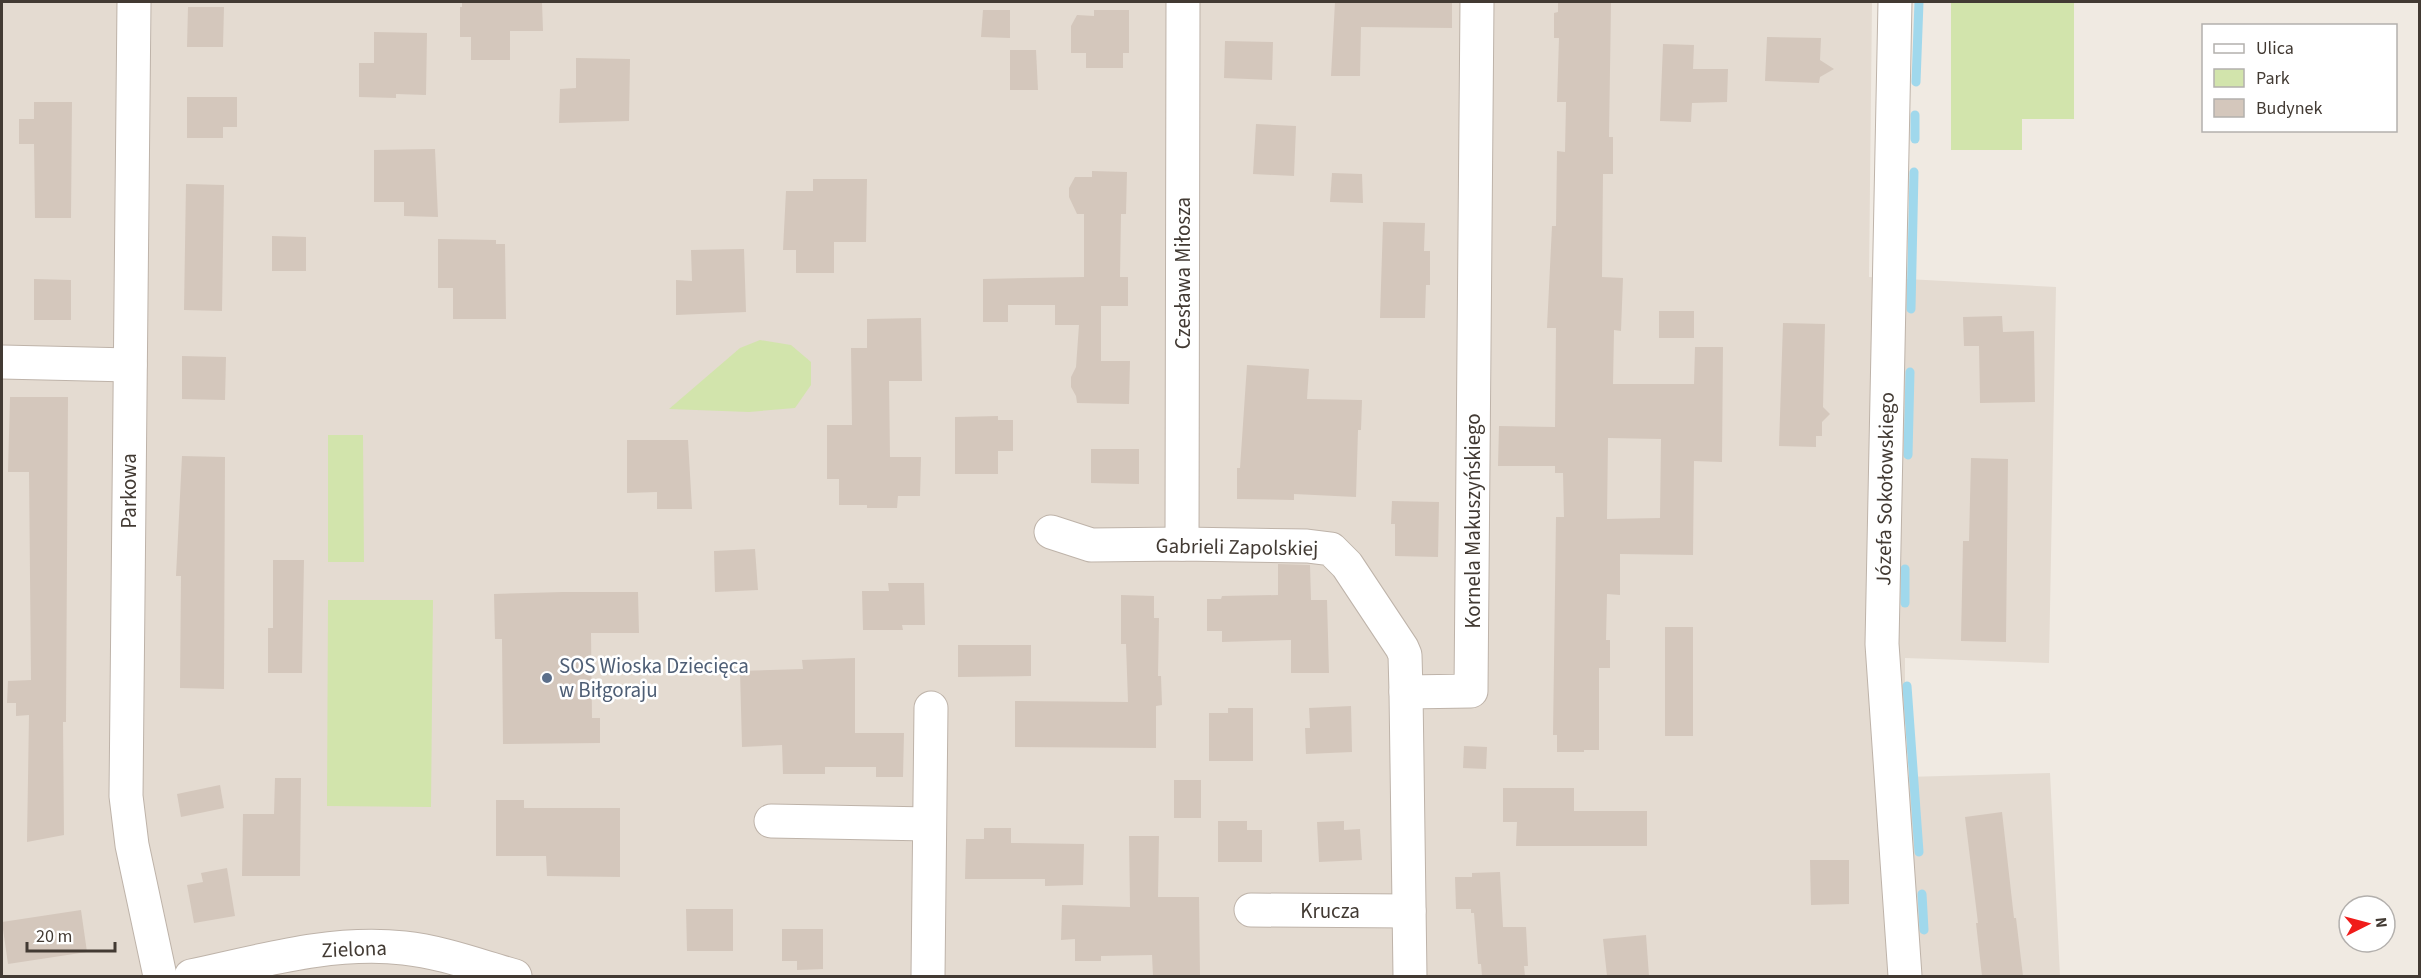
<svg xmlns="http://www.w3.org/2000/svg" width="2421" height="978" font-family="'Source Sans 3',sans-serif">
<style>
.residential{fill:#e4dbd1}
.green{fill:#d2e4ac}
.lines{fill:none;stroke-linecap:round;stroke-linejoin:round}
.stream{stroke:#a0d8ec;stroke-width:9}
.building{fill:#d4c7bc;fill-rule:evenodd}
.minor-casing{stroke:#beb3a9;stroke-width:35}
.minor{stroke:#fff;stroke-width:33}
.service-dot{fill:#5c6f8a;stroke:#fff;stroke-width:2}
.labels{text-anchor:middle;stroke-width:5;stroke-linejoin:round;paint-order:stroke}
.street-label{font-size:21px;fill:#423a33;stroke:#fff}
.service-label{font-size:21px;fill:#4e5e75;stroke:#fff;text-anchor:start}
</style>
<rect width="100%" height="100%" fill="#f0eae2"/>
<path class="residential" d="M 2,2 L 1872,2 L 1869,277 L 2056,287 L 2049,663 L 1905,658 L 1905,777 L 2050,773 L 2060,976 L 2,976 Z"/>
<g class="green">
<path d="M 1951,2 L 2074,2 L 2074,119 L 2022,119 L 2022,150 L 1951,150 Z"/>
<path d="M 760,340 L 791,345 L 811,362 L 811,385 L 795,408 L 749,412 L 669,409 L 740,348 Z"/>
<path d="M 328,435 L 363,435 L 364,562 L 328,562 Z"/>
<path d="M 328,600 L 433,600 L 431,807 L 327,806 Z"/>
</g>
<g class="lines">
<g class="stream">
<path d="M 1916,82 L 1919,2"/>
<path d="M 1915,139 L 1915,115"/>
<path d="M 1911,309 L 1914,172"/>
<path d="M 1908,455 L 1910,372"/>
<path d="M 1905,569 L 1905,603"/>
<path d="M 1907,686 L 1919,852"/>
<path d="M 1922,894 L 1924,930"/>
</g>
</g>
<g class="building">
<path d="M 462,2 L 542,2 L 543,31 L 510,31 L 510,60 L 471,60 L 471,37 L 460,37 L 460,7 L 462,7 Z"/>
<path d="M 1335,2 L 1452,2 L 1452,28 L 1361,27 L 1360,76 L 1331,76 Z"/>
<path d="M 1558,2 L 1611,2 L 1609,137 L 1613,137 L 1613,174 L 1603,174 L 1602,277 L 1623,278 L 1621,331 L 1614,330 L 1613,384 L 1694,384 L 1695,347 L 1723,347 L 1722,462 L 1694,461 L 1693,555 L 1620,554 L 1620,595 L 1607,594 L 1606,640 L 1610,640 L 1610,668 L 1599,668 L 1599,750 L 1584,750 L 1584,752 L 1557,752 L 1557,735 L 1553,735 L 1556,517 L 1564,517 L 1563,473 L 1555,473 L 1555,466 L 1498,466 L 1499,426 L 1555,427 L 1556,328 L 1547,328 L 1552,226 L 1556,226 L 1557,151 L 1565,152 L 1566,102 L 1557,102 L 1559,38 L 1554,38 L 1554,13 L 1558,12 ZM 1608,438 L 1661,439 L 1660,518 L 1607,519 Z"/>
<path d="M 188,7 L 224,7 L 223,47 L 187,47 Z"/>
<path d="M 983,10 L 1010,10 L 1010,38 L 981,37 Z"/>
<path d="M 1094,10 L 1129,10 L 1129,53 L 1123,53 L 1123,68 L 1086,68 L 1086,53 L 1071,53 L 1071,26 L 1077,15 L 1094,16 Z"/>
<path d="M 374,32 L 427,33 L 426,95 L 396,94 L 396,98 L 359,97 L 359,63 L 374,63 Z"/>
<path d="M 1767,37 L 1821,38 L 1820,60 L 1834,69 L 1820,77 L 1819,83 L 1765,81 Z"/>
<path d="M 1225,41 L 1273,42 L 1272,80 L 1224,78 Z"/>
<path d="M 1663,44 L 1694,45 L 1693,69 L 1728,69 L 1727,102 L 1692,103 L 1691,122 L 1660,121 Z"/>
<path d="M 1010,50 L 1036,50 L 1038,90 L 1010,90 Z"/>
<path d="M 576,58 L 630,59 L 629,121 L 559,123 L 560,89 L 576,88 Z"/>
<path d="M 187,97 L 237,97 L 237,127 L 223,127 L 223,138 L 187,138 Z"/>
<path d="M 34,102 L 72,102 L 71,218 L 35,218 L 34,144 L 19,144 L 19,119 L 34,119 Z"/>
<path d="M 1256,124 L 1296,126 L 1294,176 L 1253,174 Z"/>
<path d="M 435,149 L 438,217 L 404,216 L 404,202 L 374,202 L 374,150 Z"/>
<path d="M 1092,171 L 1127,172 L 1126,214 L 1121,214 L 1120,277 L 1128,277 L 1128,306 L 1101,306 L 1101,361 L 1130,361 L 1129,404 L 1077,403 L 1076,396 L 1071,387 L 1071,377 L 1076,367 L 1079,325 L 1055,325 L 1055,305 L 1008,305 L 1008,322 L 983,322 L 983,279 L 1084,277 L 1084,214 L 1077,214 L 1069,197 L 1069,188 L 1075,177 L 1092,177 Z"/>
<path d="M 1332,173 L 1362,174 L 1363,203 L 1330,202 Z"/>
<path d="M 813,179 L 867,179 L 866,242 L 834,242 L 834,273 L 796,273 L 796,250 L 783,250 L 786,191 L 813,191 Z"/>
<path d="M 186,184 L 224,185 L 222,311 L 184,310 Z"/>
<path d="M 1383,222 L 1425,223 L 1424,251 L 1430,251 L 1430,285 L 1426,285 L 1425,318 L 1380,318 Z"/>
<path d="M 272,236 L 306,237 L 306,271 L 272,271 Z"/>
<path d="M 438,239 L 496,240 L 496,244 L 505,244 L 506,319 L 453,319 L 453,288 L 438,288 Z"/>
<path d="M 744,249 L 746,312 L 676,315 L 676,280 L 692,281 L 691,250 Z"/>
<path d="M 34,279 L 71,280 L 71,320 L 34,320 Z"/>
<rect x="1659" y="311" width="35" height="27"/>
<path d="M 2002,316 L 2003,332 L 2034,331 L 2035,402 L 1980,403 L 1979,346 L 1964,346 L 1963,317 Z"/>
<path d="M 921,318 L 922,381 L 889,381 L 890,457 L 921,457 L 920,496 L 898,496 L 897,508 L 867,508 L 867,505 L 839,505 L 839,479 L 827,479 L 827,425 L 852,425 L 851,348 L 867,348 L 867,319 Z"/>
<path d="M 1783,323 L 1825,324 L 1823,407 L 1830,414 L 1822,422 L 1822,436 L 1816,436 L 1816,447 L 1779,446 Z"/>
<path d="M 182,356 L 226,357 L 225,400 L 182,399 Z"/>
<path d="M 1247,365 L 1309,369 L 1307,399 L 1362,400 L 1361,430 L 1358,430 L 1356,497 L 1294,494 L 1294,500 L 1237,499 L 1237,468 L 1240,468 Z"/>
<path d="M 10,397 L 68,397 L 66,722 L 63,722 L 64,835 L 27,842 L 29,715 L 16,716 L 16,703 L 7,703 L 8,681 L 31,680 L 29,472 L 8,472 Z"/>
<path d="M 998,416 L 998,420 L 1013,420 L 1013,451 L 998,451 L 998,474 L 955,474 L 955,417 Z"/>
<path d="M 627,440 L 688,440 L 692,509 L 657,509 L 657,492 L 627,493 Z"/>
<path d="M 1091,449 L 1139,449 L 1139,484 L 1091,483 Z"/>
<path d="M 182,456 L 225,457 L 224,689 L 180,688 L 181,576 L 176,576 Z"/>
<path d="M 1971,458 L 2008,459 L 2006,642 L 1961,641 L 1963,541 L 1969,541 Z"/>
<path d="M 1392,501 L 1439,502 L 1438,557 L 1395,556 L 1395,524 L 1391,524 Z"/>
<path d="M 755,549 L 758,590 L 715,592 L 714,551 Z"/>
<path d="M 273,560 L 304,560 L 302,673 L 268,673 L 268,628 L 273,628 Z"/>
<path d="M 1278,564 L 1310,565 L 1311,600 L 1327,600 L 1329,673 L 1291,673 L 1291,640 L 1222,642 L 1222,631 L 1207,631 L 1207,599 L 1221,599 L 1222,596 L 1278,595 Z"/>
<path d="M 888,583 L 924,583 L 925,625 L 902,625 L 903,630 L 863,630 L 862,591 L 889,591 Z"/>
<path d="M 563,592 L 638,592 L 639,633 L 591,633 L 592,718 L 600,718 L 600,743 L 503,744 L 502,639 L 495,639 L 494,594 Z"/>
<path d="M 1121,595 L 1154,596 L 1154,618 L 1159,618 L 1158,676 L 1161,676 L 1162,705 L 1156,706 L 1156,748 L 1015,747 L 1015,701 L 1128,702 L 1126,644 L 1121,644 Z"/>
<rect x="1665" y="627" width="28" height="109"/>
<path d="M 958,645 L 1031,645 L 1031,676 L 958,677 Z"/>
<path d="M 855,658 L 855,733 L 904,733 L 903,777 L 876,777 L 876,767 L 825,767 L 825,774 L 783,774 L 782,745 L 742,747 L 740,671 L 803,669 L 802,660 Z"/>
<path d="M 1351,706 L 1352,752 L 1306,754 L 1305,728 L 1310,728 L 1309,708 Z"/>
<path d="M 1228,708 L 1253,708 L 1253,761 L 1209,761 L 1209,713 L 1228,713 Z"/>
<path d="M 1464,746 L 1487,747 L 1486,769 L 1463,768 Z"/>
<path d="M 275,778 L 301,778 L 300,876 L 242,876 L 243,814 L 274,814 Z"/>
<rect x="1174" y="780" width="27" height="38"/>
<path d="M 220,785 L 224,808 L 181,817 L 177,794 Z"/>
<path d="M 1503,788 L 1574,788 L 1574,811 L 1647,811 L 1647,846 L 1516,846 L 1517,822 L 1503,822 Z"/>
<path d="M 496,800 L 524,800 L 524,808 L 620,808 L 620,877 L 547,876 L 546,856 L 496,856 Z"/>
<path d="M 2002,812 L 2014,918 L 2016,918 L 2023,976 L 1982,976 L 1976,923 L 1978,923 L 1965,817 Z"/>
<path d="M 1218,821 L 1247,821 L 1247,830 L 1262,830 L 1262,862 L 1218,862 Z"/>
<path d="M 1344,821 L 1344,830 L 1360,829 L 1362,860 L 1319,862 L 1317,822 Z"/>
<path d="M 984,828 L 1011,828 L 1011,843 L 1084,844 L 1083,885 L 1045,886 L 1045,879 L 965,879 L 966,839 L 984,839 Z"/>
<path d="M 1129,836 L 1159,836 L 1158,897 L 1199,897 L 1200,976 L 1153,976 L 1152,955 L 1101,956 L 1101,961 L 1075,961 L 1075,939 L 1061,940 L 1062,905 L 1130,907 Z"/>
<path d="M 1810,860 L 1849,860 L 1849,904 L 1811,905 Z"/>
<path d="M 227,868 L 235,916 L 194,923 L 187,885 L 203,882 L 201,873 Z"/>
<path d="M 1500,872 L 1503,927 L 1526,927 L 1528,966 L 1524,966 L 1525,976 L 1482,976 L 1481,964 L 1478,964 L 1474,913 L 1471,913 L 1471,909 L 1456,909 L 1455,877 L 1472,877 L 1472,873 Z"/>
<path d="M 686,909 L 733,909 L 733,951 L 687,951 Z"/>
<path d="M 81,910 L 87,952 L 8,964 L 2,922 Z"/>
<path d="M 782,929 L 823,929 L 823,969 L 797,970 L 797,961 L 782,961 Z"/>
<path d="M 1646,935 L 1649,976 L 1607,976 L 1603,939 Z"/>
</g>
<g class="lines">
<defs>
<g id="minor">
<path d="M 134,2 L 126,796 L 132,845 L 160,976"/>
<path d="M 1895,2 L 1882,644 L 1905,976"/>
<path d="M 2,362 L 130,365"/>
<path d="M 1051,532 L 1091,545 L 1182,544 L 1307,546 L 1331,549 L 1347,565 L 1402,648 L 1405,655 L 1406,692"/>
<path d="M 1182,544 L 1183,2"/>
<path d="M 771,821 L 929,824"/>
<path d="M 1251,910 L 1409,911"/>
<path d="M 191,976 C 261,961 332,940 404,948 C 442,952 479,966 515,976"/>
<path d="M 928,976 L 931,708"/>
<path d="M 1410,976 L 1406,692 L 1471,691 L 1477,2"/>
</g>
</defs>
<use href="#minor" class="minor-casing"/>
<use href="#minor" class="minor"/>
</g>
<circle class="service-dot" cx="547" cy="678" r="6"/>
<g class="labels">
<g class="street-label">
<text transform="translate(1183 273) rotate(-90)" y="7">Czesława Miłosza</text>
<text transform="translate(1885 489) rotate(-89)" y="7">Józefa Sokołowskiego</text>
<text transform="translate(129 491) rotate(-90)" y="7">Parkowa</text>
<text transform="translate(1473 521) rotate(-90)" y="7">Kornela Makuszyńskiego</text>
<text transform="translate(1237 547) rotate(1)" y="7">Gabrieli Zapolskiej</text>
<text x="1330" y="918">Krucza</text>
<text transform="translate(354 949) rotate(-2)" y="7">Zielona</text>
</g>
<g class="service-label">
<text x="559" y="673">SOS Wioska Dziecięca<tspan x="559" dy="24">w Biłgoraju</tspan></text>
</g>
</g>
<rect width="2421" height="978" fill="none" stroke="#423a33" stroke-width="6"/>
<rect x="2202" y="24" width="195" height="108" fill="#ffffff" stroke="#b3b0ad" stroke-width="1.5"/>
<rect x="2214" y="44" width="30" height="9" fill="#ffffff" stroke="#b3b0ad" stroke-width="1.5"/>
<text x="2256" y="54" font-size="18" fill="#423a33">Ulica</text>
<rect x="2214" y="69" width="30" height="18" fill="#d2e4ac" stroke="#b3b0ad" stroke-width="1.5"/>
<text x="2256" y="84" font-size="18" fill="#423a33">Park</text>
<rect x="2214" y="99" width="30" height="18" fill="#d4c7bc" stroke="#b3b0ad" stroke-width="1.5"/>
<text x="2256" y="114" font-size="18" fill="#423a33">Budynek</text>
<g transform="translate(2367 924) rotate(84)"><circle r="28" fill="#ffffff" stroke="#b3b0ad" stroke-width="1.5"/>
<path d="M0-4.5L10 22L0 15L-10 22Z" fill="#f01c1a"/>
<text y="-9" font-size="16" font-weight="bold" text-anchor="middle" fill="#423a33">N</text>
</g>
<path d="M27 942v9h88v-9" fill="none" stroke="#423a33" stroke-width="3"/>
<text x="36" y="942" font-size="18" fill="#423a33" stroke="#ffffff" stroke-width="4.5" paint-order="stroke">20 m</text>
</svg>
